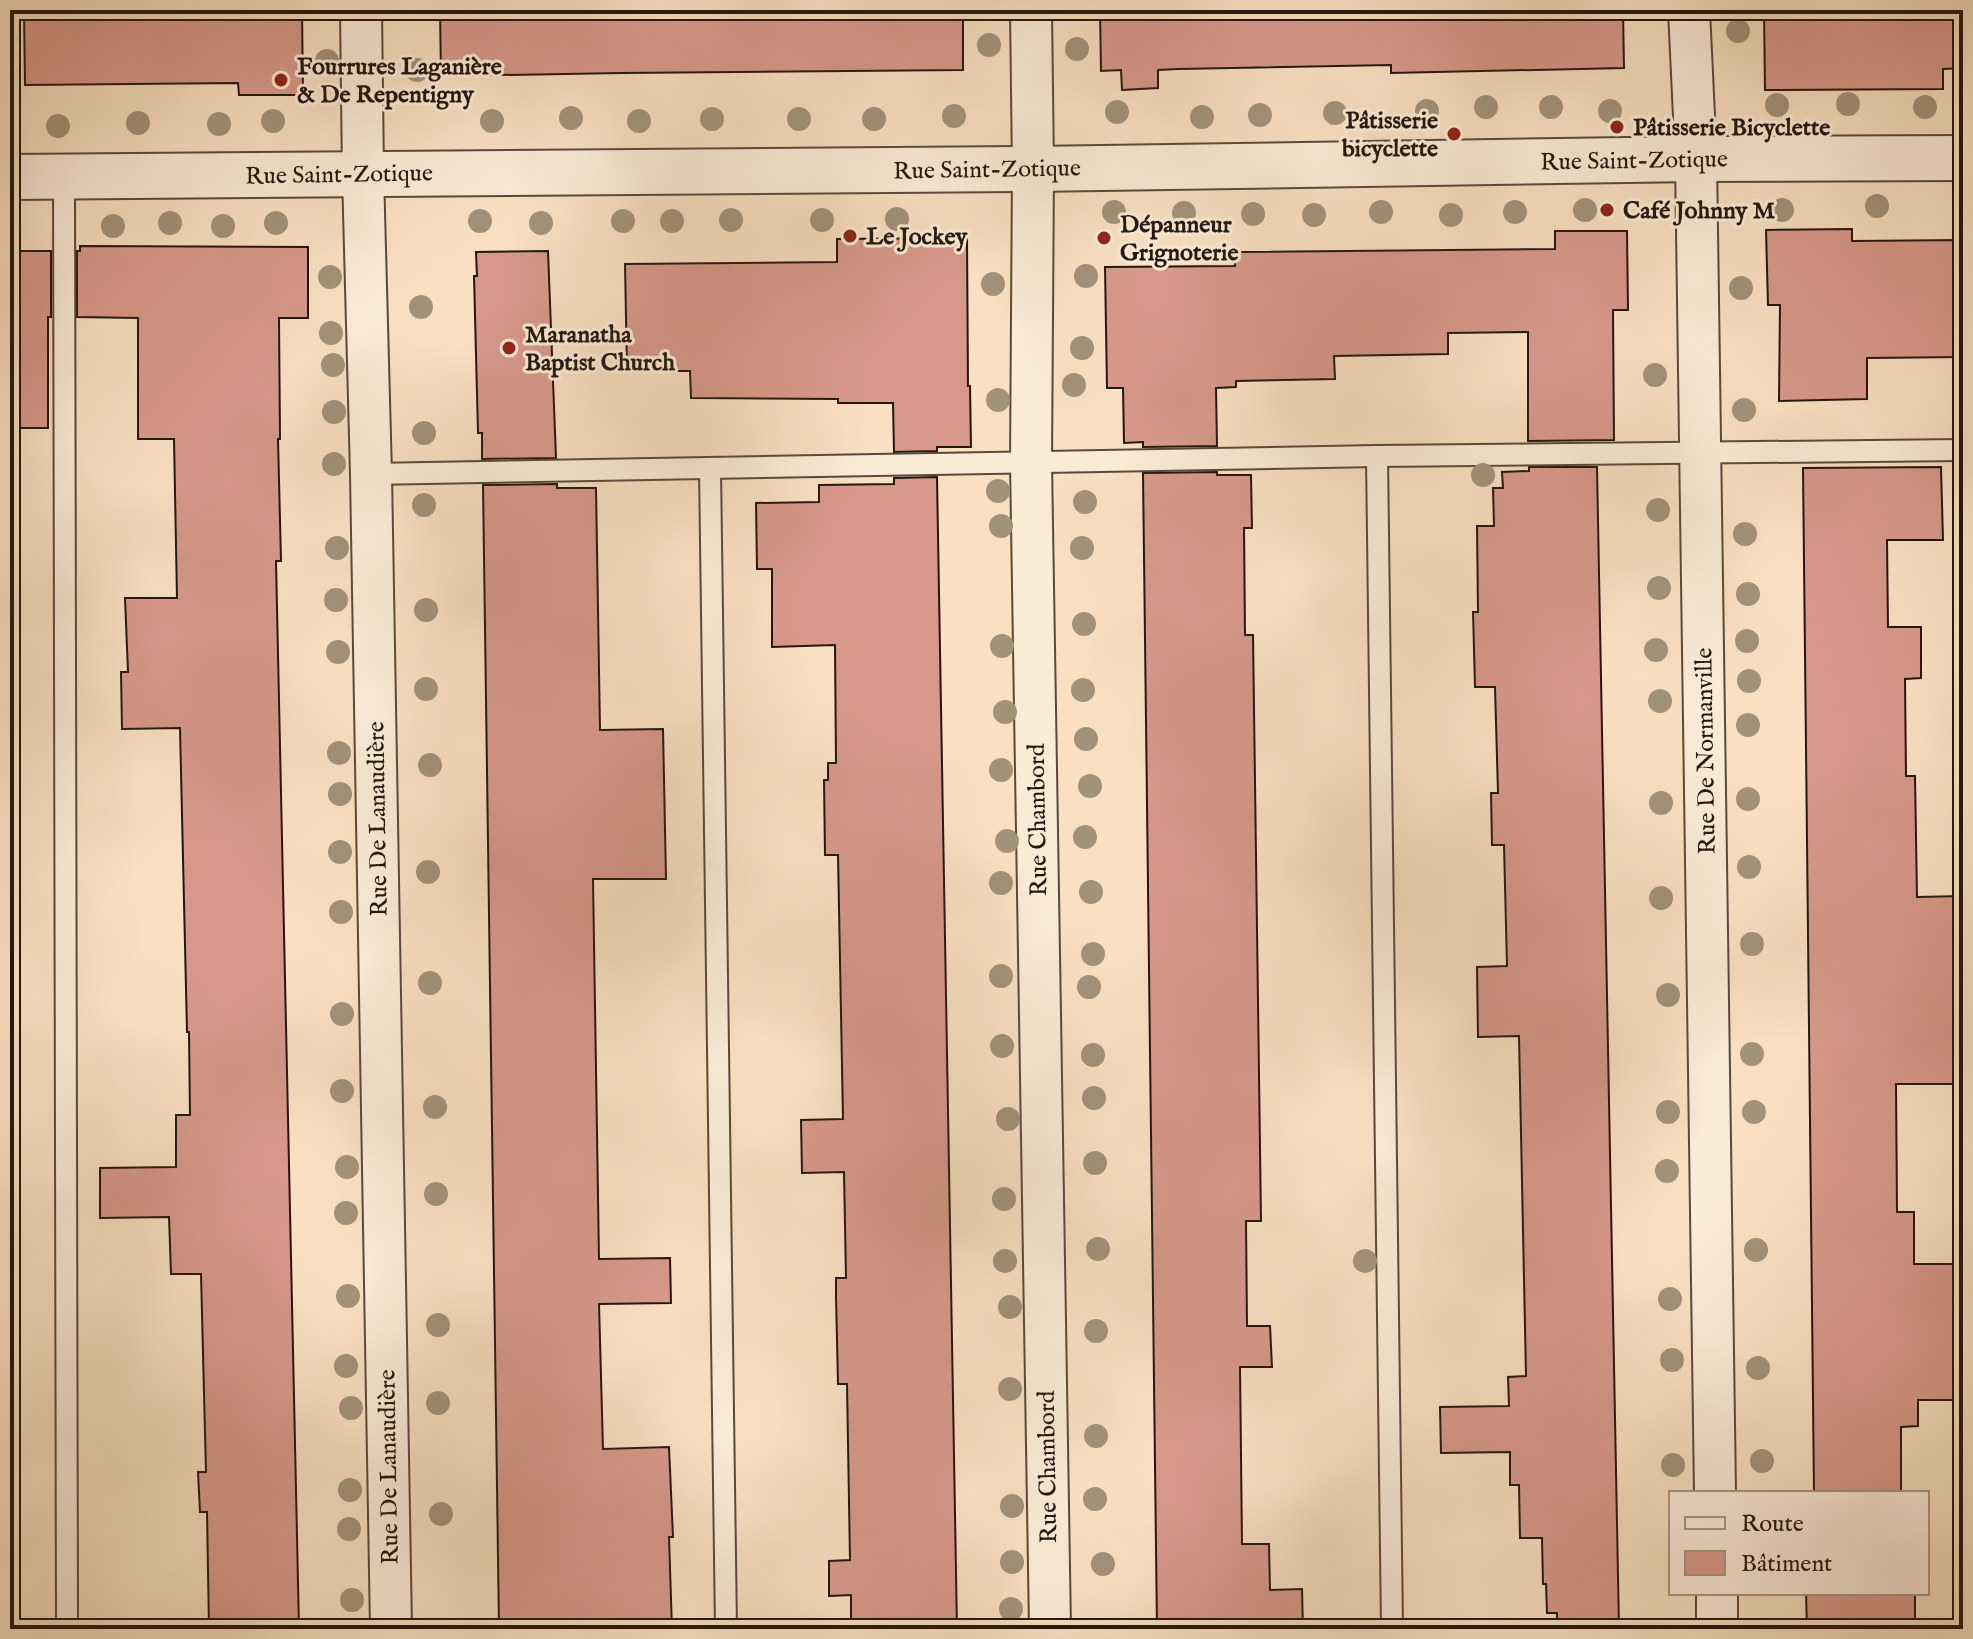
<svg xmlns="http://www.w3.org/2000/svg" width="1973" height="1639" font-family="'IM FELL English',serif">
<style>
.building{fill:#d79889;stroke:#241710;stroke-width:2}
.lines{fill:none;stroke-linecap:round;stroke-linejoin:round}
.service-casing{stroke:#59493c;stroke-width:24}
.minor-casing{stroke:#59493c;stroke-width:44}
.tertiary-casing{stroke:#59493c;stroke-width:48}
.service{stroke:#faebd7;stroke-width:20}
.minor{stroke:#faebd7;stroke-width:40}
.tertiary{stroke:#faebd7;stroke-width:44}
.tree{fill:#a29278}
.poi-dot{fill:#8f2418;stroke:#faebd7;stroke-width:3}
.labels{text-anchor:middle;stroke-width:6;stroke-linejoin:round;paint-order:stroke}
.poi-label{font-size:24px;font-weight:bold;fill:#241710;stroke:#faebd7;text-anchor:start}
.street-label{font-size:24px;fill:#241710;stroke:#faebd7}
</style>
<rect width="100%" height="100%" fill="#f8e0c1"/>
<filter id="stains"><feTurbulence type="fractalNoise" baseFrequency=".0025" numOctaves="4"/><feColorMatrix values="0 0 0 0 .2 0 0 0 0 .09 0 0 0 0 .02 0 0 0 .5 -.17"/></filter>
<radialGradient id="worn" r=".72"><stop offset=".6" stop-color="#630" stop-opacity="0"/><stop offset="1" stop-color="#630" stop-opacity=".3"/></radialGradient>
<g class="building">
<path d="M 24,10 L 302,10 L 303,95 L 239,95 L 238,83 L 25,85 Z"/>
<path d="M 440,10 L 963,10 L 963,70 L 622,73 L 441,76 Z"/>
<path d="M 1100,10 L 1623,10 L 1624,68 L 1391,73 L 1391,65 L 1178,69 L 1158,70 L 1158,88 L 1122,90 L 1121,70 L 1101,71 Z"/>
<path d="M 1764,10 L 1826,10 L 1826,12 L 1963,10 L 1963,68 L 1943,69 L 1943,89 L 1765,90 Z"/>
<path d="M 1852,229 L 1852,241 L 1963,240 L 1963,357 L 1867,358 L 1867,399 L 1779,401 L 1780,305 L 1768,305 L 1766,230 Z"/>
<path d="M 1555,231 L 1627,231 L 1628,310 L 1613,310 L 1614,440 L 1528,441 L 1528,332 L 1448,333 L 1448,354 L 1334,356 L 1335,379 L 1236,381 L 1236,387 L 1216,388 L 1217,446 L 1143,447 L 1143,442 L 1124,443 L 1123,388 L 1107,388 L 1105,267 L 1235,266 L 1234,252 L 1555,249 Z"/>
<path d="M 967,238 L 968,386 L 970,386 L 971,447 L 937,447 L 937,451 L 894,452 L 893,403 L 838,403 L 838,399 L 691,398 L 690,371 L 627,371 L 625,264 L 837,262 L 837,239 Z"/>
<path d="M 80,246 L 308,247 L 308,318 L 279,318 L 280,439 L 278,439 L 281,561 L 276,561 L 299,1629 L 209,1629 L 207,1512 L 200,1512 L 198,1472 L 206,1472 L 201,1274 L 171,1274 L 169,1217 L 100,1218 L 100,1168 L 176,1167 L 176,1115 L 190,1115 L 189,1032 L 187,1032 L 180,728 L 122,729 L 121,672 L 128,672 L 125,598 L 177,598 L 174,439 L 138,439 L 138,318 L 77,317 L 77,251 L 80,251 Z"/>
<path d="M 10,251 L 51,251 L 51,317 L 48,317 L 48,428 L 10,428 Z"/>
<path d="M 548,251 L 556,458 L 482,459 L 482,433 L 478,433 L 474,276 L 477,276 L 476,252 Z"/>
<path d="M 1529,467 L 1597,467 L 1619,1629 L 1557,1629 L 1557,1613 L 1547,1613 L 1546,1584 L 1543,1584 L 1542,1538 L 1520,1538 L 1519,1485 L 1510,1485 L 1510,1452 L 1441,1453 L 1440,1407 L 1509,1406 L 1508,1377 L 1526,1376 L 1519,1036 L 1478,1037 L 1477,967 L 1507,966 L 1504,845 L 1492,845 L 1491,793 L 1498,793 L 1495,687 L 1475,687 L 1473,612 L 1478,612 L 1477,526 L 1494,526 L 1493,488 L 1503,488 L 1502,472 L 1529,471 Z"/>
<path d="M 1941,467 L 1943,540 L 1887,540 L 1888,627 L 1921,627 L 1921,678 L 1905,679 L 1906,776 L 1915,776 L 1917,897 L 1963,896 L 1963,1084 L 1896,1084 L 1897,1212 L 1914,1212 L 1914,1264 L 1963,1264 L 1963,1400 L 1918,1400 L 1918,1426 L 1901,1427 L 1901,1493 L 1814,1493 L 1803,468 Z"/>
<path d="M 1217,472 L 1217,475 L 1251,475 L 1252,528 L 1244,528 L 1245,635 L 1253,635 L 1261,1221 L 1246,1221 L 1247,1326 L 1270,1326 L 1272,1367 L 1240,1367 L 1242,1544 L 1269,1544 L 1270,1590 L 1302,1589 L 1303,1629 L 1157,1629 L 1143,473 Z"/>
<path d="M 937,477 L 957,1629 L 851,1629 L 851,1595 L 829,1596 L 829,1561 L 850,1560 L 847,1384 L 838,1384 L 836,1296 L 836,1278 L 846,1278 L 844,1172 L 802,1173 L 801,1120 L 843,1119 L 838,855 L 825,855 L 824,780 L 828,780 L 828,763 L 836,763 L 835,645 L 772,647 L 772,569 L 757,569 L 756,503 L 819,502 L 819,485 L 894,484 L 894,478 Z"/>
<path d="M 557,484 L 557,488 L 596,488 L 600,730 L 663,729 L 666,879 L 593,879 L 599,1259 L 670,1258 L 671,1303 L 599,1304 L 603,1449 L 669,1447 L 673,1537 L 669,1537 L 672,1629 L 499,1629 L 483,485 Z"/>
<path d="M 1806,1593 L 1915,1593 L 1915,1629 L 1807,1629 Z"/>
</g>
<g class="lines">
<defs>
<g id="service">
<path d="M 64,177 L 67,1629"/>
<path d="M 1377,456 L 1392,1629"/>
<path d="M 710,468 L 726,1629"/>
<path d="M 371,474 L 1377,456 L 1963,450"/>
</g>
<g id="minor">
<path d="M 361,10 L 363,174 L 371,474 L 391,1629"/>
<path d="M 1031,10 L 1033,169 L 1031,463 L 1050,1629"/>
<path d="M 1689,10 L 1696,159 L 1715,1493"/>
<path d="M 1717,1593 L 1717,1629"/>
</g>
<path id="tertiary" d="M 10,177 L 1033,169 L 1696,159 L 1963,158"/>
</defs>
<use href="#service" class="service-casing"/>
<use href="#minor" class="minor-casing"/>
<use href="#tertiary" class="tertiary-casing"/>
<use href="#service" class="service"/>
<use href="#minor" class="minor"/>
<use href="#tertiary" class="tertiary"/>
</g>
<g class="tree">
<circle cx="1738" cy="31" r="12"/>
<circle cx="989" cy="45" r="12"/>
<circle cx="1077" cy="49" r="12"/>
<circle cx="327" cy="61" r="12"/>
<circle cx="417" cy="70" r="12"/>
<circle cx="1848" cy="104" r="12"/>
<circle cx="1777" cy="105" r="12"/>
<circle cx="1486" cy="107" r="12"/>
<circle cx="1551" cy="107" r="12"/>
<circle cx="1925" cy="107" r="12"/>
<circle cx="1427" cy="111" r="12"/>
<circle cx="1610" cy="111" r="12"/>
<circle cx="1117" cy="112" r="12"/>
<circle cx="1335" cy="113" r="12"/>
<circle cx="1260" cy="115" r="12"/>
<circle cx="954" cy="116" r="12"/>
<circle cx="1202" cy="117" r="12"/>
<circle cx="571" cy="118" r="12"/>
<circle cx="712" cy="119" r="12"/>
<circle cx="799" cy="119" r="12"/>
<circle cx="874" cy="119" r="12"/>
<circle cx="273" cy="121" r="12"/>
<circle cx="492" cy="121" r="12"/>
<circle cx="639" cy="121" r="12"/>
<circle cx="138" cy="123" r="12"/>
<circle cx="219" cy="124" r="12"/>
<circle cx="58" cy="126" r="12"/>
<circle cx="1877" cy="206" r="12"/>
<circle cx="1585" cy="210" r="12"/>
<circle cx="1782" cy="210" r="12"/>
<circle cx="1114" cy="212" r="12"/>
<circle cx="1381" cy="212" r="12"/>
<circle cx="1515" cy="212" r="12"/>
<circle cx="1184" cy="213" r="12"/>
<circle cx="1253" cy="214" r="12"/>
<circle cx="1314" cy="215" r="12"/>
<circle cx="1451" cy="215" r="12"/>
<circle cx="897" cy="219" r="12"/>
<circle cx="731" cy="220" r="12"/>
<circle cx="822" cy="220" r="12"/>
<circle cx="480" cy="221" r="12"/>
<circle cx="623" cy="221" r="12"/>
<circle cx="672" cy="221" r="12"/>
<circle cx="170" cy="223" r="12"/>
<circle cx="276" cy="223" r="12"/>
<circle cx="541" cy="223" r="12"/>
<circle cx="113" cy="226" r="12"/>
<circle cx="223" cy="226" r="12"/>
<circle cx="1086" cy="276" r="12"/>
<circle cx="330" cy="277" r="12"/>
<circle cx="993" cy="284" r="12"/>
<circle cx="1741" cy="288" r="12"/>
<circle cx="421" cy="307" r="12"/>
<circle cx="331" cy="333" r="12"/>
<circle cx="1082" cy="348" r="12"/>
<circle cx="333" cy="365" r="12"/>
<circle cx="1655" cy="375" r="12"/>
<circle cx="1074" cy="385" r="12"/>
<circle cx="998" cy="400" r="12"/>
<circle cx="1744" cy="410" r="12"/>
<circle cx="334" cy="412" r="12"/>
<circle cx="424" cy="433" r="12"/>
<circle cx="334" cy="464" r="12"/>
<circle cx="1483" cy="475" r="12"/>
<circle cx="998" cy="491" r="12"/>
<circle cx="1085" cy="502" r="12"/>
<circle cx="424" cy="505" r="12"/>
<circle cx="1658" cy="510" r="12"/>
<circle cx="1001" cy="526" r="12"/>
<circle cx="1745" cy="534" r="12"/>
<circle cx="337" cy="548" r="12"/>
<circle cx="1082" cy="548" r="12"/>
<circle cx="1659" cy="588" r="12"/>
<circle cx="1748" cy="594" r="12"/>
<circle cx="336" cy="600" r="12"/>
<circle cx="426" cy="610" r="12"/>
<circle cx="1084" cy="624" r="12"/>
<circle cx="1747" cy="641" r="12"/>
<circle cx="1002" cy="646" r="12"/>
<circle cx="1656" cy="650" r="12"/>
<circle cx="338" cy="652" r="12"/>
<circle cx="1749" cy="681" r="12"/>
<circle cx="426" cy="689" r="12"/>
<circle cx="1083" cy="690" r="12"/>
<circle cx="1660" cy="701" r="12"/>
<circle cx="1005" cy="712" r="12"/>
<circle cx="1748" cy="725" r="12"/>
<circle cx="1086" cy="739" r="12"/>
<circle cx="339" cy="753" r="12"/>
<circle cx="430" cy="765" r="12"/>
<circle cx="1001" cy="770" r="12"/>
<circle cx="1090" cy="786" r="12"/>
<circle cx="340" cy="794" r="12"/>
<circle cx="1748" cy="799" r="12"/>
<circle cx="1661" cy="803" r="12"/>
<circle cx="1085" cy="837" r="12"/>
<circle cx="1007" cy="841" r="12"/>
<circle cx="340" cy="852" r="12"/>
<circle cx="1749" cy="867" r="12"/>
<circle cx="428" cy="872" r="12"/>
<circle cx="1001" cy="883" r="12"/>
<circle cx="1091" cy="892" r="12"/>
<circle cx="1661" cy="898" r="12"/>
<circle cx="341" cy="912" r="12"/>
<circle cx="1752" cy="944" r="12"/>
<circle cx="1093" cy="954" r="12"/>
<circle cx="1001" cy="976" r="12"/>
<circle cx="430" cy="983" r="12"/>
<circle cx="1089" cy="987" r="12"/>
<circle cx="1668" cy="995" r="12"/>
<circle cx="342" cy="1014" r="12"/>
<circle cx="1002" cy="1046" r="12"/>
<circle cx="1752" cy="1054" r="12"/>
<circle cx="1093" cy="1055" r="12"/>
<circle cx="342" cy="1091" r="12"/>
<circle cx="1094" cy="1098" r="12"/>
<circle cx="435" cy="1107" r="12"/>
<circle cx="1668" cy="1112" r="12"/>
<circle cx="1754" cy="1112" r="12"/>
<circle cx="1008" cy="1119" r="12"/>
<circle cx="1095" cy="1163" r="12"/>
<circle cx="347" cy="1167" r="12"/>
<circle cx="1667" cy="1171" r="12"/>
<circle cx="436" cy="1194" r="12"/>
<circle cx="1004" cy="1199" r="12"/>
<circle cx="346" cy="1213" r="12"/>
<circle cx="1098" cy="1249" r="12"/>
<circle cx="1756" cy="1250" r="12"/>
<circle cx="1005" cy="1261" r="12"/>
<circle cx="1365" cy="1261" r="12"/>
<circle cx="348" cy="1296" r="12"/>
<circle cx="1670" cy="1299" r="12"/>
<circle cx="1010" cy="1307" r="12"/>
<circle cx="438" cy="1325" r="12"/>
<circle cx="1096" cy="1331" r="12"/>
<circle cx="1672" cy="1360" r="12"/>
<circle cx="346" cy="1366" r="12"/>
<circle cx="1758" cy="1368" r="12"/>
<circle cx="1010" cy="1389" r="12"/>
<circle cx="438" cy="1403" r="12"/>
<circle cx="351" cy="1408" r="12"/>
<circle cx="1096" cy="1436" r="12"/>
<circle cx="1762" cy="1461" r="12"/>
<circle cx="1673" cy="1465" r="12"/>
<circle cx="350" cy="1490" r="12"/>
<circle cx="1095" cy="1499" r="12"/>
<circle cx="1012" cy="1506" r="12"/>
<circle cx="441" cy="1514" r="12"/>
<circle cx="349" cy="1529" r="12"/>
<circle cx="1012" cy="1562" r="12"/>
<circle cx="1103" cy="1564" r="12"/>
<circle cx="352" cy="1600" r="12"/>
<circle cx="1011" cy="1609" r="12"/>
</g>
<g class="poi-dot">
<circle cx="281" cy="80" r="8"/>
<circle cx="1617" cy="127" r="8"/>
<circle cx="1454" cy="134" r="8"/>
<circle cx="1607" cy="210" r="8"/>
<circle cx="850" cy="236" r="8"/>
<circle cx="1104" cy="238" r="8"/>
<circle cx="509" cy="348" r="8"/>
</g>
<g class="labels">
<g class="poi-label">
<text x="297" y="74">Fourrures Laganière<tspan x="297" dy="28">&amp; De Repentigny</tspan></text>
<text x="1438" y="128" text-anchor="end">Pâtisserie<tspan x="1438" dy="28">bicyclette</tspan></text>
<text x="1633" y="135">Pâtisserie Bicyclette</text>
<text x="1623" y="218">Café Johnny M</text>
<text x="1120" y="232">Dépanneur<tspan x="1120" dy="28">Grignoterie</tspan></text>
<text x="866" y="244">Le Jockey</text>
<text x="525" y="342">Maranatha<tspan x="525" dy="28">Baptist Church</tspan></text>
</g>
<g class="street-label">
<text transform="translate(1634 160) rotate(-1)" y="8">Rue Saint-Zotique</text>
<text transform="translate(987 169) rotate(-1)" y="8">Rue Saint-Zotique</text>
<text transform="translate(339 174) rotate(-1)" y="8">Rue Saint-Zotique</text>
<text transform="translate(1705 751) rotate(-91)" y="8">Rue De Normanville</text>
<text transform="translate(377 819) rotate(-91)" y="8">Rue De Lanaudière</text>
<text transform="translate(1037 820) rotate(-91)" y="8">Rue Chambord</text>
<text transform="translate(388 1467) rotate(-91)" y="8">Rue De Lanaudière</text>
<text transform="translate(1047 1467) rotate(-91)" y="8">Rue Chambord</text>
</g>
</g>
<rect width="1973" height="1639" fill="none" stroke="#f8e0c1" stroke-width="40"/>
<rect x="12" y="12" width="1949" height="1615" fill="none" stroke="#241710" stroke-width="4"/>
<rect x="20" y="20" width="1933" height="1599" fill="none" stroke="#241710" stroke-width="2"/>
<rect x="1669" y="1491" width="260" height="104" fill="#faebd7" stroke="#a49687" stroke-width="2"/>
<rect x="1685" y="1517" width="40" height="12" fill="#faebd7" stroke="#a49687" stroke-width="2"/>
<text x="1741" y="1531" font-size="24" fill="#241710">Route</text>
<rect x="1685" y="1551" width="40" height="24" fill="#d79889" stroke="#a49687" stroke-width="2"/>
<text x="1741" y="1571" font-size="24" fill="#241710">Bâtiment</text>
<rect width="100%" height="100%" filter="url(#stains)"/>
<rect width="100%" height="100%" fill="url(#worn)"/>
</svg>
